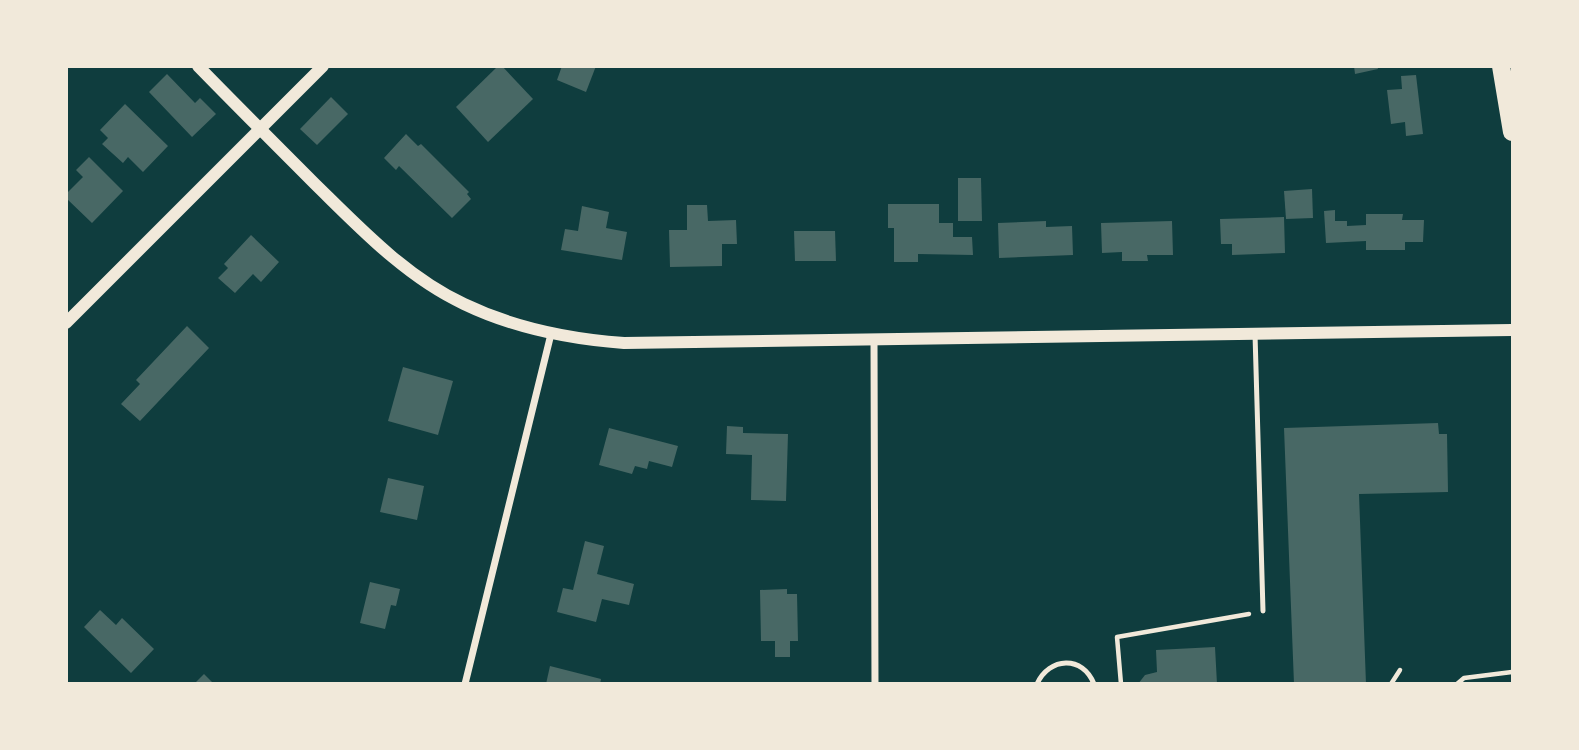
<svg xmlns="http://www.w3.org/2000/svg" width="1579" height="750" font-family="Overpass,sans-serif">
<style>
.building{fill:#486865}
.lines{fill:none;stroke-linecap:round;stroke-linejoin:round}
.path{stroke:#f1e9da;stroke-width:4.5}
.service{stroke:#f1e9da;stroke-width:5}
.minor{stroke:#f1e9da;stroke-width:7}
.tertiary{stroke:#f1e9da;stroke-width:12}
.primary{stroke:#f1e9da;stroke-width:18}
</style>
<rect width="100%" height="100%" fill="#0f3d3e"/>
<g class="building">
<path d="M 498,66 L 502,66 L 533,99 L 488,142 L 456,107 Z"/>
<path d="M 562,66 L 596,66 L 586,92 L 557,80 Z"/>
<path d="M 1354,66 L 1377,66 L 1378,69 L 1355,74 Z"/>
<path d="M 167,74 L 195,103 L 200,98 L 216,114 L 192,137 L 149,92 Z"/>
<path d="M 1416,75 L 1423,134 L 1406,136 L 1405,122 L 1391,124 L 1387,90 L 1402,89 L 1401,76 Z"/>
<path d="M 331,97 L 348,114 L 317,145 L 300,129 Z"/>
<path d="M 125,104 L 168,146 L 143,172 L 128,157 L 123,163 L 102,144 L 108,138 L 100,130 Z"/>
<path d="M 406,134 L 418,146 L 421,144 L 469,192 L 467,194 L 471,199 L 452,218 L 399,166 L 396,170 L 384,158 Z"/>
<path d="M 89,157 L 123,191 L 92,223 L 66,198 L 66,194 L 83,177 L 76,170 Z"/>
<path d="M 958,178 L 981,178 L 982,221 L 958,221 Z"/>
<path d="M 1312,189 L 1313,218 L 1286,219 L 1284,191 Z"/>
<path d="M 888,204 L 939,204 L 939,223 L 953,223 L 953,237 L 972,237 L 973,255 L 918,254 L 918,262 L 894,262 L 894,228 L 888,228 Z"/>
<path d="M 687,205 L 707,205 L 708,221 L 736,220 L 737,244 L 722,244 L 722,266 L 670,267 L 669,230 L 687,230 Z"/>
<path d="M 582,206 L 609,212 L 606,228 L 627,232 L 622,260 L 561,250 L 565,229 L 578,231 Z"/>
<path d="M 1335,210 L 1335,221 L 1347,221 L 1347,226 L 1366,225 L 1366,214 L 1403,214 L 1402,220 L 1424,220 L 1423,242 L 1405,242 L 1405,250 L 1366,250 L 1366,241 L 1326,243 L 1324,211 Z"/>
<path d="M 1284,217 L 1285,253 L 1232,255 L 1232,244 L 1221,244 L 1220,219 Z"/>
<path d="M 1046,221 L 1046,227 L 1072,226 L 1073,255 L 999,258 L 998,223 Z"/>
<path d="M 1172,221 L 1173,255 L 1147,255 L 1148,261 L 1122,261 L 1122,252 L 1102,253 L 1101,223 Z"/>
<path d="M 794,231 L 835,231 L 836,261 L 795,261 Z"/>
<path d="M 251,235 L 279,262 L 261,282 L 253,274 L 235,293 L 218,278 L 228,268 L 224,264 Z"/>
<path d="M 187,326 L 209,348 L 140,421 L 121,404 L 140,384 L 136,380 Z"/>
<path d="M 403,367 L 453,381 L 438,435 L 388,421 Z"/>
<path d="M 1438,423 L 1439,434 L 1447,434 L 1448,492 L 1359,494 L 1366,684 L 1294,684 L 1284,428 Z"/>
<path d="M 727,426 L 743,427 L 743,433 L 788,434 L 786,501 L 751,500 L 752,455 L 726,454 Z"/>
<path d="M 609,428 L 678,446 L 672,467 L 649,461 L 647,469 L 635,466 L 632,474 L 599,465 Z"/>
<path d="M 388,478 L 424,486 L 417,520 L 380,512 Z"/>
<path d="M 585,541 L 604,546 L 597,574 L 634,584 L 629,605 L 602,599 L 596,622 L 557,612 L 563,588 L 573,590 Z"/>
<path d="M 370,582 L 400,589 L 396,606 L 391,605 L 385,629 L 360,623 Z"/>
<path d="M 787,589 L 787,594 L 797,594 L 798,641 L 790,641 L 790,657 L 775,657 L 775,641 L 761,641 L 760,590 Z"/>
<path d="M 100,610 L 116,625 L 122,618 L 154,649 L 131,673 L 84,627 Z"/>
<path d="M 1215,647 L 1217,684 L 1138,684 L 1145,675 L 1157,672 L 1156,650 Z"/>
<path d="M 550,666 L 601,679 L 600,684 L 546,684 Z"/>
<path d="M 204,674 L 214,684 L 194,684 Z"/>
</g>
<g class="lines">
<g class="path">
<path d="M 1121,684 L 1117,637 L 1249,614"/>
<path d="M 1391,684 L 1400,670"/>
<path d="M 1457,684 L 1464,678 L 1512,672"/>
</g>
<g class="service">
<path d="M 1255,334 L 1263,611"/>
<path d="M 1037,684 C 1049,657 1083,655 1094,684"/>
</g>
<g class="minor">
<path d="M 874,340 L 875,684"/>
<path d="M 465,684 L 551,334"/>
</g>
<g class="tertiary">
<path d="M 198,66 C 237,106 276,145 315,184 C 360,228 406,277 464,304 C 514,328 569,339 624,343 L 1512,330"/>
<path d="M 66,323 L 323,66"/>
</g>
<path class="primary" d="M 1501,66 L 1512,132"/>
</g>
<rect width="1579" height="750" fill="none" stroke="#f1e9da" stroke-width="136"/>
</svg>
